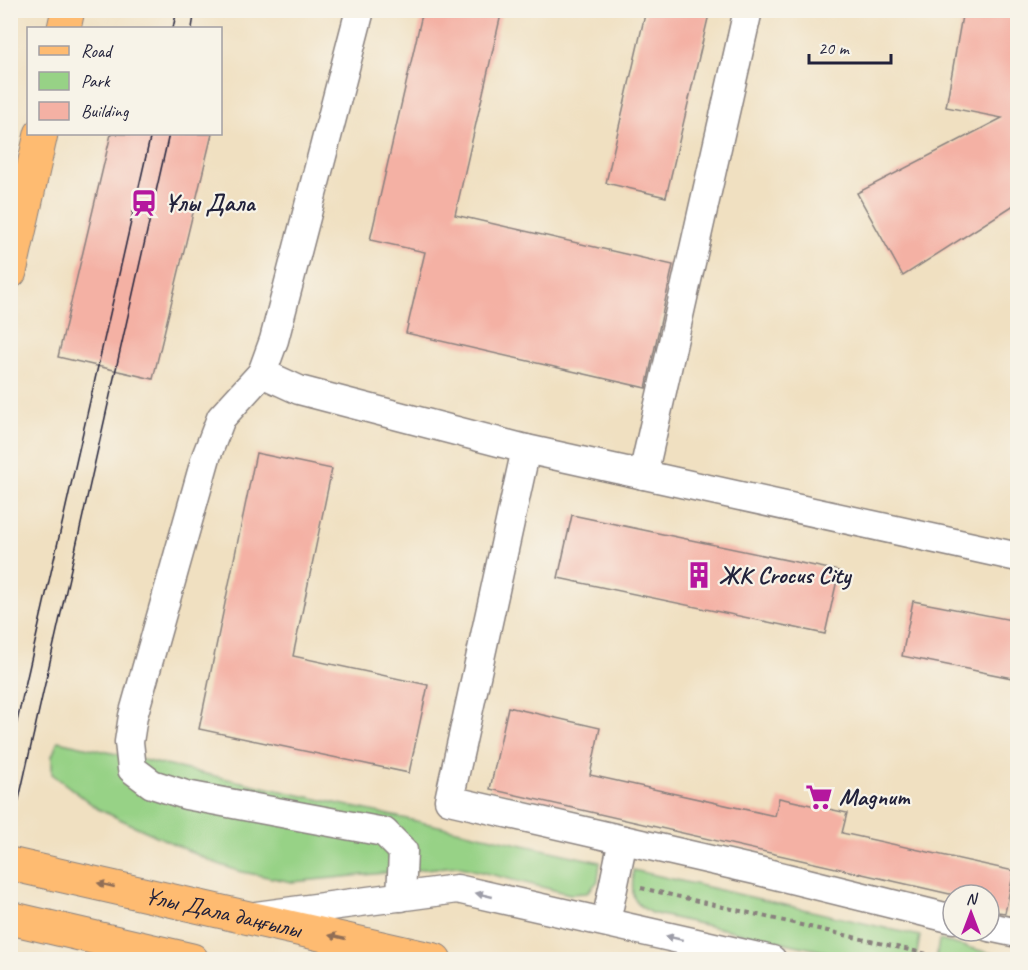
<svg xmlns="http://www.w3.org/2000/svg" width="1028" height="970" font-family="Caveat,sans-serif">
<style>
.green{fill:#97d286;stroke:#5c7a60;stroke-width:1.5}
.building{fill:#f4b1a4}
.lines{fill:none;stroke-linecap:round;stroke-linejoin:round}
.minor-casing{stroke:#89817e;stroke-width:31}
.major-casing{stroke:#89817e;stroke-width:35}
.path{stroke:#89817e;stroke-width:4;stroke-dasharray:4.5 4.5;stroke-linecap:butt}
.minor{stroke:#fff;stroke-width:28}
.major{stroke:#febb71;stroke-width:33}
.tram{stroke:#22223b;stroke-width:1.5}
.oneway{fill:#906e56}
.oneway2{fill:#9c9ca7}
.labels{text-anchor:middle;stroke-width:4.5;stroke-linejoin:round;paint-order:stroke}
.poi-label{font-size:24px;font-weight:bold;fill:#22223b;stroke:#f7f3e8;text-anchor:start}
.street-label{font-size:24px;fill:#22223b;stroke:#f7f3e8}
</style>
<rect width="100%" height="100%" fill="#f7f3e8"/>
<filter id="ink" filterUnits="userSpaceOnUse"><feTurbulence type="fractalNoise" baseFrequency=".0167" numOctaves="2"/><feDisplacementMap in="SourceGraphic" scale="12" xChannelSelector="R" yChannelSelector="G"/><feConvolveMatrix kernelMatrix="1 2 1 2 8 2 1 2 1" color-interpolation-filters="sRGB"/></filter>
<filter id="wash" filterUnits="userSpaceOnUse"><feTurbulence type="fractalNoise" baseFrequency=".008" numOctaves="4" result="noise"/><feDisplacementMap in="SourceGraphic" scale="24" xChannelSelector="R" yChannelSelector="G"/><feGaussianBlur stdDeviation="1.35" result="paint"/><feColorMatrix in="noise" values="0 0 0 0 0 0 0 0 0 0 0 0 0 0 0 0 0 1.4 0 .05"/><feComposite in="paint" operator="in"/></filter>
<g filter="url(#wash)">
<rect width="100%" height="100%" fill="#f0e0c1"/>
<g class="green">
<path d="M 58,741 L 600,862 L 598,881 L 587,893 L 570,894 L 457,866 L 292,882 L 238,871 L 213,862 L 98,809 L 52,774 L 52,756 Z"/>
<path d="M 633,870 L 920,936 L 916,959 L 858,959 L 651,913 C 628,900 633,895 633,870 Z"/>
<path d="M 939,940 L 1013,959 L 936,959 Z"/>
</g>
<g id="blocks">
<g class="building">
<path d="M 423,10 L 502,10 L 455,215 L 673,265 L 646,388 L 406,333 L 425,252 L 370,240 Z"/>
<path d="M 646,10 L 710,10 L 666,197 L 606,183 Z"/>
<path d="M 963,10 L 1017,10 L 1017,203 L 903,276 L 857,193 L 1002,118 L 946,107 Z"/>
<path d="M 111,134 L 212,134 L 153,379 L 58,357 Z"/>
<path d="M 256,453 L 332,469 L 293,656 L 428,685 L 409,773 L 199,729 Z"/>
<path d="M 572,515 L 839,571 L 825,634 L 558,578 Z"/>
<path d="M 913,601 L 1017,621 L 1017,679 L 902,656 Z"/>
<path d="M 508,707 L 600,728 L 590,775 L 775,816 L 779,798 L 847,813 L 842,833 L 1014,871 L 1005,913 L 989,911 L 989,895 L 954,895 L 490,789 Z"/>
</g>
</g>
</g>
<g filter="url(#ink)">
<use href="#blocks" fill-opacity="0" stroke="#89817e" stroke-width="1.5"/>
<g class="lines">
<defs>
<g id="minor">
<path d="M 360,10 L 274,340 L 262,373 L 299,390 L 526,449"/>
<path d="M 262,373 L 221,418 L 206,457 L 133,716 L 129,742 L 132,769 L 152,784 L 186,795 L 384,832 L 403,851 L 401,897"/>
<path d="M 643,475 L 748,10"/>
<path d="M 256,916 L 457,889 L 772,960"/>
<path d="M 953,919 L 755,870 L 449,800 L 526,449 L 1018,557"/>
<path d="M 606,922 L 623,840"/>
<path d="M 989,927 L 1018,933"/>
</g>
<g id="major">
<path d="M 64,28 L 68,10"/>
<path d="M 10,272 L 41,134"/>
<path id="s1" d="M 10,864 L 435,960"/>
<path d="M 10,918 L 192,960"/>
</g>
</defs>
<use href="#minor" class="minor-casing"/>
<use href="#major" class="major-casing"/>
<path class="path" d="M 641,888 L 953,960"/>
<use href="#minor" class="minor"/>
<use href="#major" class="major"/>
<g class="tram">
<path d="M 173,28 L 177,10"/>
<path d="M 192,28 L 195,10"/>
<path d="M 10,752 L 151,134"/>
<path d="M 10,839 L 169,134"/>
</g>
</g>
<defs><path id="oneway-solid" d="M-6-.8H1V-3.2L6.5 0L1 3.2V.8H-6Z" transform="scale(1.5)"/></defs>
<g class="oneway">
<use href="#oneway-solid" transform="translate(106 885) rotate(-167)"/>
<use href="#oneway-solid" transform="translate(337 937) rotate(-167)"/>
</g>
<g class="oneway2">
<use href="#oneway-solid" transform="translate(484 895) rotate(-167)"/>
<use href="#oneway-solid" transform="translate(674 938) rotate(-167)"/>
</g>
</g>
<defs>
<symbol id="station-bare" viewBox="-9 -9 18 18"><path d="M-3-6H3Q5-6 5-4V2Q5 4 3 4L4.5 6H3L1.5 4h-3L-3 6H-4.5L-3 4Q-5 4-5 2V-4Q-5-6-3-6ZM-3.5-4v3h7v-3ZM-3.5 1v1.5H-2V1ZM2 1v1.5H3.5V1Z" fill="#b5179e" stroke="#f7f3e8" stroke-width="2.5" paint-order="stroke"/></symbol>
<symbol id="building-bare" viewBox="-9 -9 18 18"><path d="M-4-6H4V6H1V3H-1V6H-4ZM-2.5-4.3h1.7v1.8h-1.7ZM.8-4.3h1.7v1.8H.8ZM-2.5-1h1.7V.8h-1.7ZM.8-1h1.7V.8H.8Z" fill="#b5179e" stroke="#f7f3e8" stroke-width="2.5" paint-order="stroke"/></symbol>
<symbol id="supermarket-bare" viewBox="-9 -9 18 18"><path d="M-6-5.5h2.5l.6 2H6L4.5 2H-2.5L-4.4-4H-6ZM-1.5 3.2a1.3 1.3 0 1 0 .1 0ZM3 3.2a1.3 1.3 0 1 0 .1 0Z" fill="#b5179e" stroke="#f7f3e8" stroke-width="2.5" paint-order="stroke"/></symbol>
</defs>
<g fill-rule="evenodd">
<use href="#station-bare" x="125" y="184" width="38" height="38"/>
<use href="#building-bare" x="680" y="556" width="38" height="38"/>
<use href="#supermarket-bare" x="800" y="778" width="38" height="38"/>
</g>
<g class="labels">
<g class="poi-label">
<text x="164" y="211">Ұлы Дала</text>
<text x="719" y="583">ЖК Crocus City</text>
<text x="839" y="805">Magnum</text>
</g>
<g class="street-label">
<text dy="8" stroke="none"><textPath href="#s1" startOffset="218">Ұлы Дала даңғылы</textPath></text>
</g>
</g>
<rect width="1028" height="970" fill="none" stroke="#f7f3e8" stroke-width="36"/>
<rect x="27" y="27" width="195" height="108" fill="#f7f3e8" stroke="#a29fa3" stroke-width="1.5"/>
<rect x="39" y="46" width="30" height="9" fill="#febb71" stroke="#a29fa3" stroke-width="1.5"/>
<text x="81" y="57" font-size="18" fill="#22223b">Road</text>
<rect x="39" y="72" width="30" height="18" fill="#97d286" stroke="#a29fa3" stroke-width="1.5"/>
<text x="81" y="87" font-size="18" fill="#22223b">Park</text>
<rect x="39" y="102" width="30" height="18" fill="#f4b1a4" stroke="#a29fa3" stroke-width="1.5"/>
<text x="81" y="117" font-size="18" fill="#22223b">Building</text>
<g transform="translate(971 913)"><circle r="28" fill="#f7f3e8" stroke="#a29fa3" stroke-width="1.5"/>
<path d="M0-4.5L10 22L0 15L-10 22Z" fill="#b5179e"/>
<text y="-9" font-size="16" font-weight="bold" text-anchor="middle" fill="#22223b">N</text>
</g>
<path d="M809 54v9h82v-9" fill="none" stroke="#22223b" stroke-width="3"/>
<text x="818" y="54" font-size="18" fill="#22223b" stroke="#f7f3e8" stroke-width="4.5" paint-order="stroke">20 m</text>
</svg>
